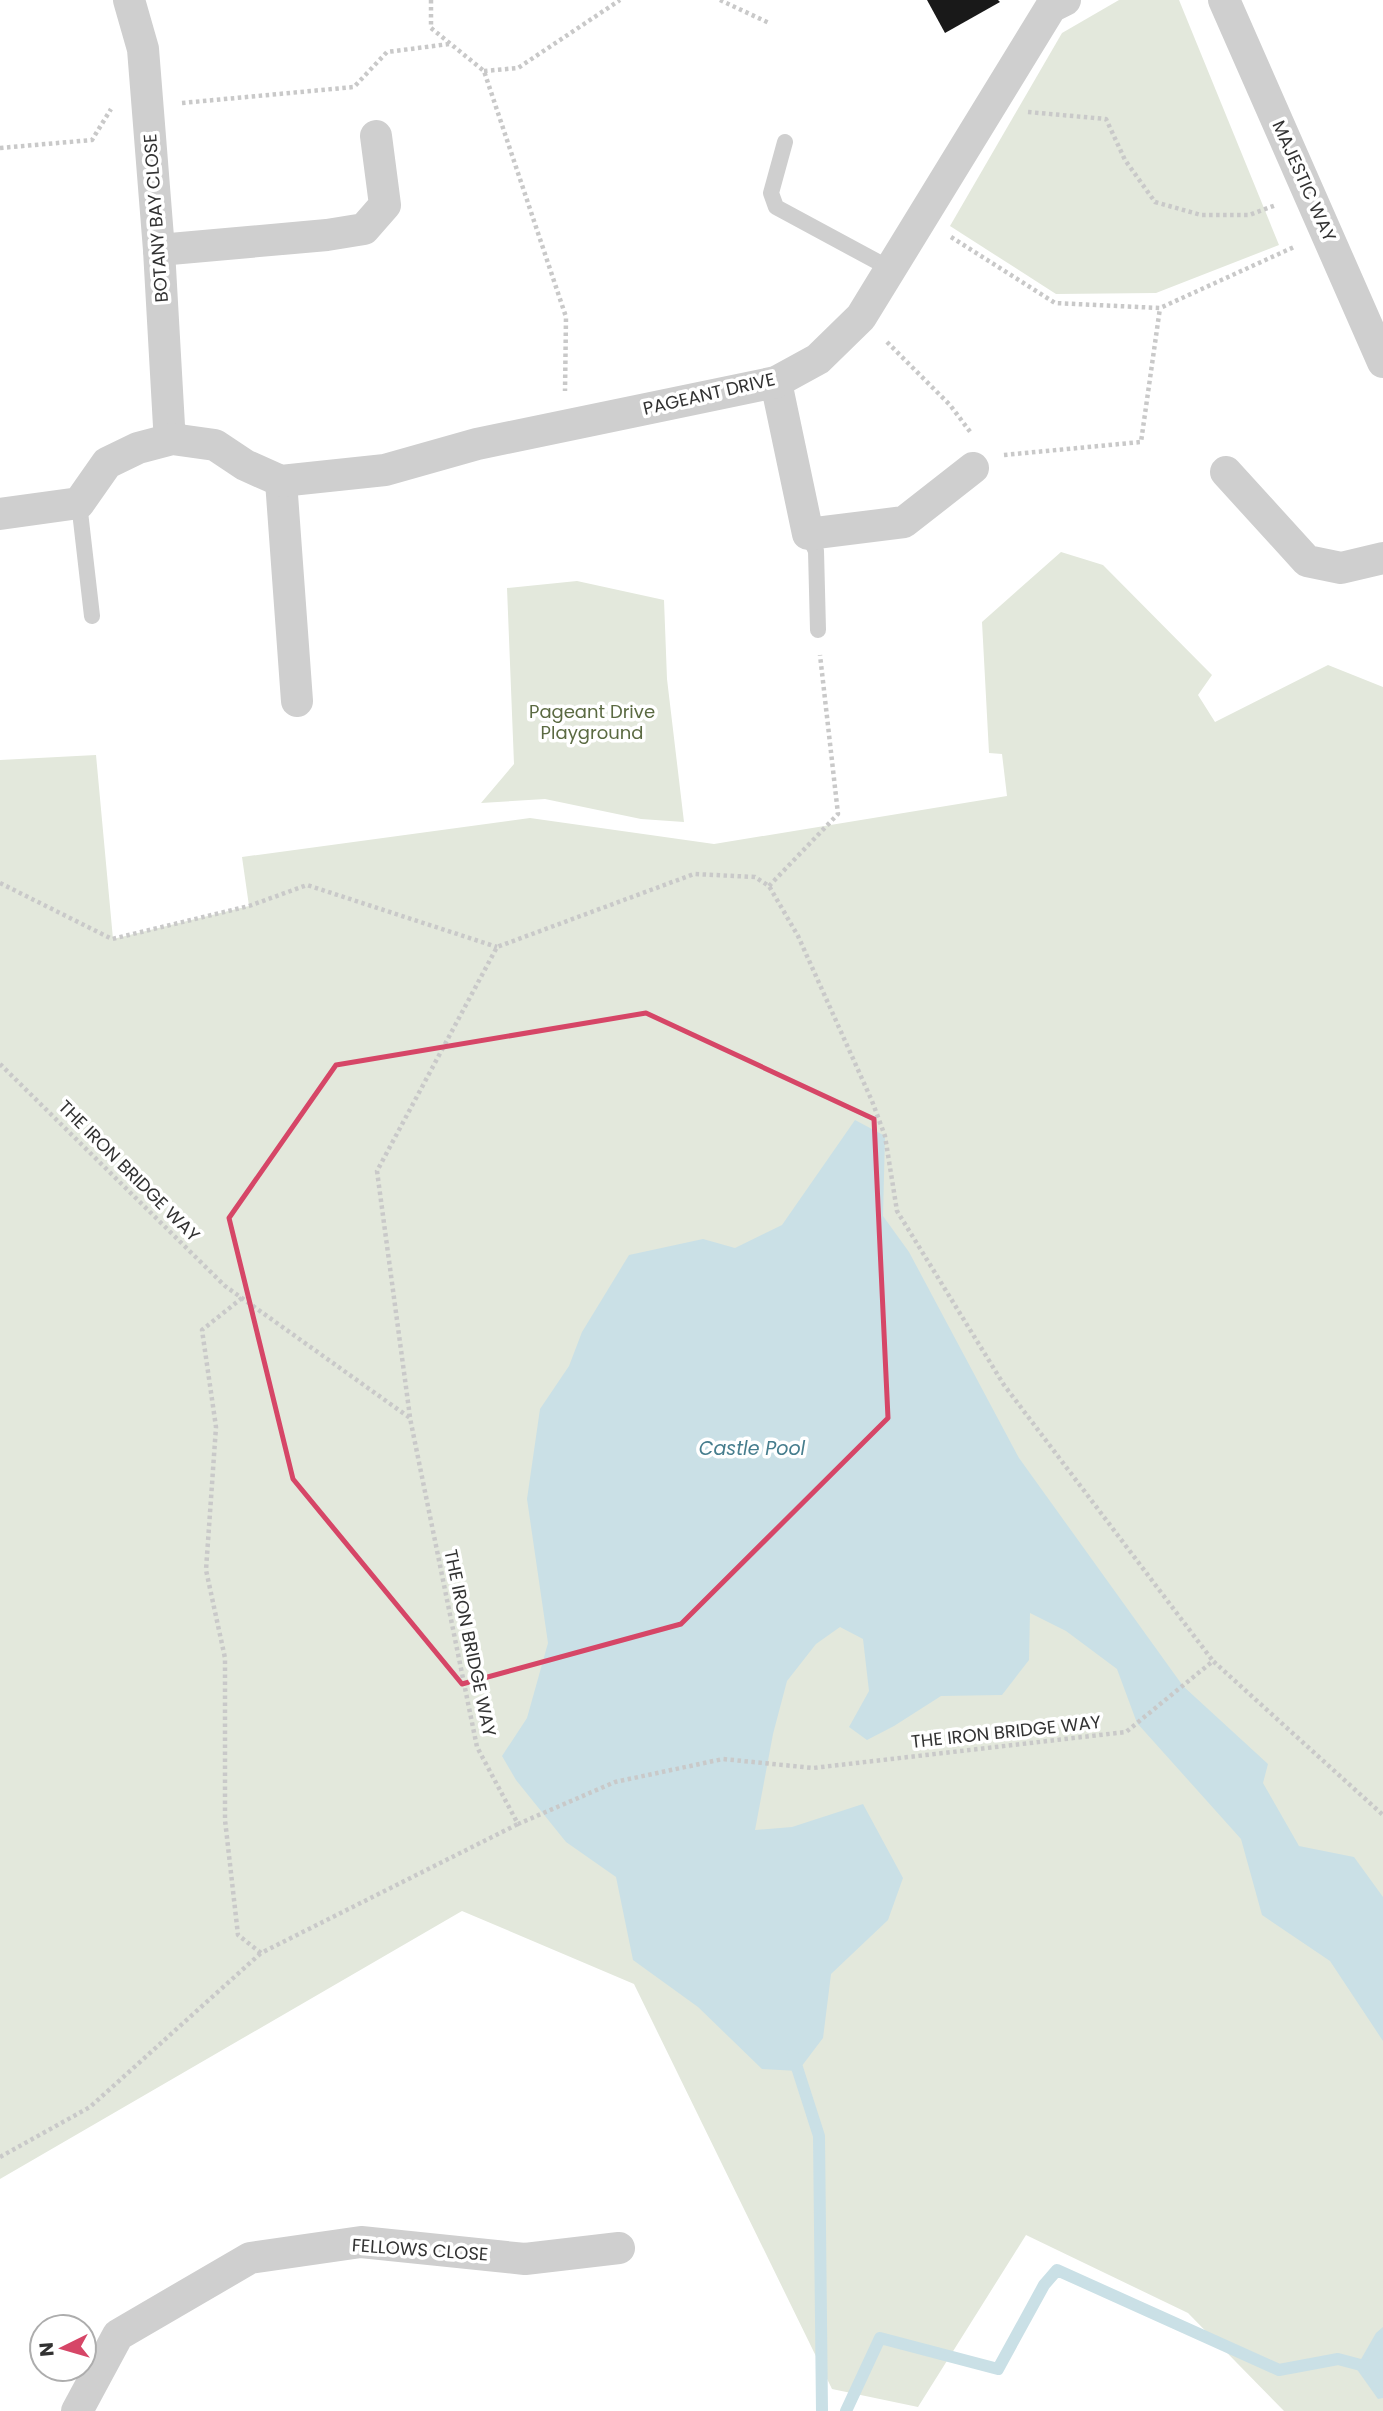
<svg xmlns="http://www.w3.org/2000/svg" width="1383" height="2411" font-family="Poppins,sans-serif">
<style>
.green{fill:#e3e8dc}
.water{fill:#cae0e6}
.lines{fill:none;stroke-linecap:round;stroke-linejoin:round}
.stream{stroke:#cae0e6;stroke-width:12}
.building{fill:#191919}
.path{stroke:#c9c9c9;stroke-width:4.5;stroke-dasharray:3.5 3.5;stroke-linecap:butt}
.lane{stroke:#cfcfcf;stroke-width:16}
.street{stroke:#cfcfcf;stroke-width:32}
.marked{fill:none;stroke:#d64667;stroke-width:5;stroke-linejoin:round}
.labels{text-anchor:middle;stroke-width:7;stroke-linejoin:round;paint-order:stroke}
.street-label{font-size:18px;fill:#323232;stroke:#fff}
.park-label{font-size:18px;fill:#5b6a42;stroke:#fff}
.water-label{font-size:19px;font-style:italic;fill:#467d8d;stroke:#fff}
</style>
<rect width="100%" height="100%" fill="#fff"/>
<g class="green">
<path d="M 1119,0 L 1179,0 L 1279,245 L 1156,293 L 1056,294 L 950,226 L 1062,33 Z"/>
<path d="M 1061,552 L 1103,565 L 1212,675 L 1198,695 L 1215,722 L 1328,665 L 1383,687 L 1383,2411 L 1284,2411 L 1188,2313 L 1026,2235 L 918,2407 L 832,2389 L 634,1984 L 462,1911 L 0,2179 L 0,760 L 96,755 L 113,939 L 249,906 L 242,857 L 530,818 L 714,844 L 1007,796 L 1002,754 L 989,753 L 982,622 Z"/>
<path d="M 577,581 L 664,600 L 667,679 L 684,822 L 641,819 L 545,799 L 481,803 L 514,764 L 507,588 Z"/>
</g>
<g class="water">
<path d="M 855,1120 L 885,1136 L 883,1216 L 909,1252 L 1019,1458 L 1183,1686 L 1268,1764 L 1263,1783 L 1299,1846 L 1354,1857 L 1383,1897 L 1383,2041 L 1330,1961 L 1262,1915 L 1241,1839 L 1137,1723 L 1117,1669 L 1066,1631 L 1030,1613 L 1029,1660 L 1002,1695 L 941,1696 L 894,1726 L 867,1740 L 849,1727 L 869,1691 L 863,1639 L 840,1627 L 816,1644 L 787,1681 L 773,1734 L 755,1830 L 792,1827 L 863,1804 L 903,1878 L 888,1920 L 831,1974 L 823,2038 L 798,2071 L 762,2069 L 698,2007 L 633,1960 L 616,1877 L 566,1842 L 516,1780 L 502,1756 L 527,1718 L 548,1643 L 527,1499 L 540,1409 L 569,1366 L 582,1332 L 629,1255 L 703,1239 L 735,1248 L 782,1225 Z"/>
<path d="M 1383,2327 L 1383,2398 L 1378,2399 L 1356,2368 L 1376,2333 Z"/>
</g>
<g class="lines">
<g class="stream">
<path d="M 793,2055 L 819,2136 L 822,2411"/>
<path d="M 846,2411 L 880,2338 L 998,2369 L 1044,2285 L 1057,2270 L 1279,2370 L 1338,2359 L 1372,2368 L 1383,2364"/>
</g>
</g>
<path class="building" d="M 927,0 L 998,0 L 1000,2 L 945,33 Z"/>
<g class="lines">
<g class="path">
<path d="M 431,0 L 431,28 L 484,71 L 566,317 L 565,391"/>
<path d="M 720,0 L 769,23"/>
<path d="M 484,71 L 518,68 L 620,0"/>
<path d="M 182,103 L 354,87 L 387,52 L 449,44"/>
<path d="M 1028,112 L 1106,119 L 1125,160 L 1155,202 L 1201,215 L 1249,215 L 1276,205"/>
<path d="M 0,148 L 92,140 L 111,109"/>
<path d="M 951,237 L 1055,303 L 1160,308 L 1294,247"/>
<path d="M 887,342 L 950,405 L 971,433"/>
<path d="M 1004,455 L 1141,442 L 1160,308"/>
<path d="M 0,883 L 112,939 L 249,906 L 307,885 L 497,947"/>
<path d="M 769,886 L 838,814 L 820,655"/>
<path d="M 0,1064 L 225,1286 L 410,1418 L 477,1747 L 518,1824 L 615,1782 L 723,1759 L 813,1768 L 1126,1732 L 1213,1661 L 1383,1815"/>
<path d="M 242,1298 L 202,1330 L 216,1427 L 206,1570 L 225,1658 L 225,1820 L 238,1935 L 261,1953 L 518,1824"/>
<path d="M 410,1417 L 377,1171 L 497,947 L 694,874 L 755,877 L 769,886 L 798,936 L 872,1101 L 885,1136 L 897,1211 L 1004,1385 L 1213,1661"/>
<path d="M 0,2157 L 90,2107 L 261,1953"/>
</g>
<g class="lane">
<path d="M 785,142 L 771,193 L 776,207 L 889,268"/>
<path d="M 79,503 L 92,616"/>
<path d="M 808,534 L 816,551 L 818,630"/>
</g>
<g class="street">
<path d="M 129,0 L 143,49 L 159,250 L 169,426 L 172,439"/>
<path d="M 1224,0 L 1383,362"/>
<path d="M 159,250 L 327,235 L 364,229 L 385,205 L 376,136"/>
<path d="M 776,382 L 808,534 L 904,522 L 973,468"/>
<path d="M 1226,472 L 1307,561 L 1341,568 L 1383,558"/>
<path d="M 281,481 L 297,701"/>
<path d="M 0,514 L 79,503 L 107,463 L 138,448 L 172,439 L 215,445 L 245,465 L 281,481 L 385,470 L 477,444 L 776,382 L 818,359 L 861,317 L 1051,7 L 1065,0"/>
<path d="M 77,2411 L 118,2335 L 250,2258 L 361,2242 L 525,2259 L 619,2248"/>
</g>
</g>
<path class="marked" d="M 646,1013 L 874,1119 L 888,1418 L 681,1624 L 462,1684 L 293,1479 L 229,1218 L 336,1065 Z"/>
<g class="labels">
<g class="street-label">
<text transform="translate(1304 181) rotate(66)" y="6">MAJESTIC WAY</text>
<text transform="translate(156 218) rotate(-94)" y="6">BOTANY BAY CLOSE</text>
<text transform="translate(709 394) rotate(-13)" y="6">PAGEANT DRIVE</text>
<text transform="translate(129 1171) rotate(45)" y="6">THE IRON BRIDGE WAY</text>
<text transform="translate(470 1643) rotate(78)" y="6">THE IRON BRIDGE WAY</text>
<text transform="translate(1006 1732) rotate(-6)" y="6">THE IRON BRIDGE WAY</text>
<text transform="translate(420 2250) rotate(4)" y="6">FELLOWS CLOSE</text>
</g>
<g class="park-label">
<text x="592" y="718">Pageant Drive<tspan x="592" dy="21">Playground</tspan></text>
</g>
<g class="water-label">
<text x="752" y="1455">Castle Pool</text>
</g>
</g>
<g transform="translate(63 2348) rotate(265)"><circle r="33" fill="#ffffff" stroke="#adadad" stroke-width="2"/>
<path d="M0-5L12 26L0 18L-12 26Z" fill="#d64667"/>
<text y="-10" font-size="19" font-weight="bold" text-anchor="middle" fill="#323232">N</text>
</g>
</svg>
